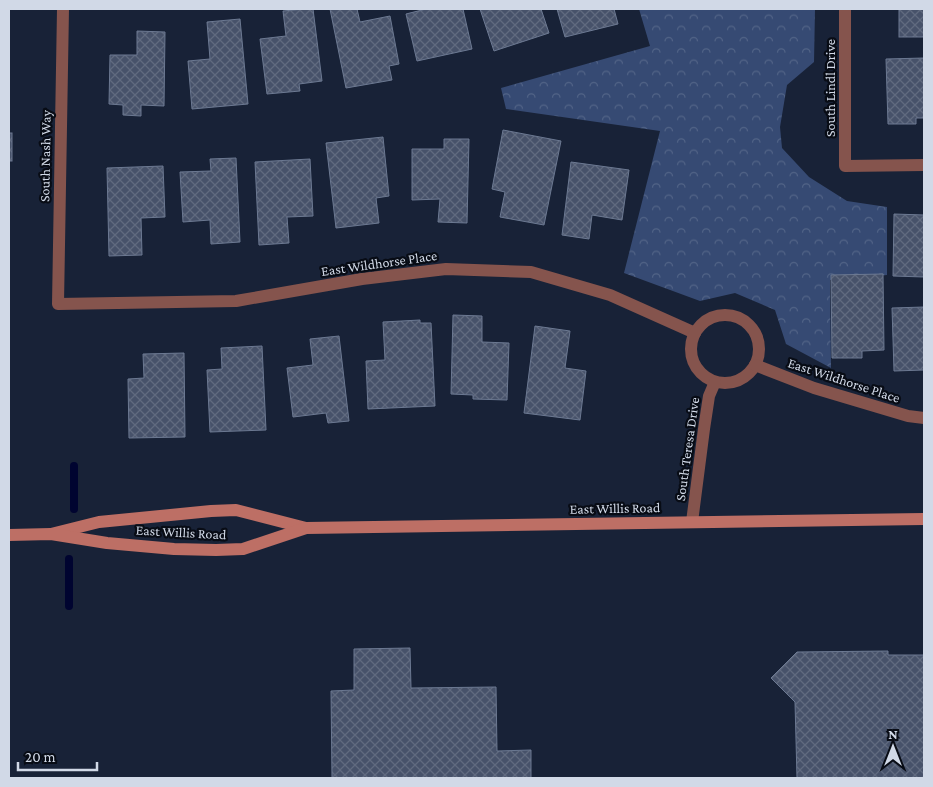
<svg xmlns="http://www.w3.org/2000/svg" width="933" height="787" font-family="'Crimson Pro',serif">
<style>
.forest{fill:url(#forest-crowns)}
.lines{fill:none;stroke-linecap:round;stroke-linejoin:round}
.stream{stroke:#000430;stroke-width:8}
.building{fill:url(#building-cross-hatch);stroke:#6c7992}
.street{stroke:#85544d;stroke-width:12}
.secondary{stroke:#bd6f65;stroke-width:12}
.labels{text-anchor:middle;stroke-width:4.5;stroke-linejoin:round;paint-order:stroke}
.street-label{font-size:14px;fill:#d1d9e7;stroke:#080c15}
</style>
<defs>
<pattern id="forest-crowns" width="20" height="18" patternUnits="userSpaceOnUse" patternTransform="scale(1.25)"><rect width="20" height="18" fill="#364a73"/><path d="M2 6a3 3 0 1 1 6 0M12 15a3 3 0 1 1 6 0" fill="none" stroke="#526487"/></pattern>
<pattern id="building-cross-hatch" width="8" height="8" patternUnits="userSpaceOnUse" patternTransform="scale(1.25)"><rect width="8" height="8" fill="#47526a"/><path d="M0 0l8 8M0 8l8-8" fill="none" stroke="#606a7f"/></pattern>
</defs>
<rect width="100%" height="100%" fill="#182237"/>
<path class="forest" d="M 639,9 L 815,9 L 814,62 L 787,85 L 780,127 L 782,148 L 809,177 L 847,201 L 887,207 L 887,275 L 830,280 L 831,368 L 786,344 L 775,310 L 735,293 L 700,301 L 624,273 L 660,131 L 506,109 L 501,88 L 650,46 Z"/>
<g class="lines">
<g class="stream">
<path d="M 74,466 L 74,509"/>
<path d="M 69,559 L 69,606"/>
</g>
</g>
<g class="building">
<path d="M 305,9 L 313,9 L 322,81 L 299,84 L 300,91 L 267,94 L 260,39 L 286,36 L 283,11 Z"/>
<path d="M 330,9 L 357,9 L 360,22 L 390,16 L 399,64 L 389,66 L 392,80 L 346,88 Z"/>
<path d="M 426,9 L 463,9 L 472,49 L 417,61 L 406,14 Z"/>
<path d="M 480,9 L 541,9 L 549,33 L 494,51 Z"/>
<path d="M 557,9 L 614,9 L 618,24 L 565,37 Z"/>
<rect x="899" y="9" width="25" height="28"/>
<path d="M 240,19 L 248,104 L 192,109 L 188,61 L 210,59 L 207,22 Z"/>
<path d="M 137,31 L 165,32 L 164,106 L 141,105 L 141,116 L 123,115 L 123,105 L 109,104 L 110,55 L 137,55 Z"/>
<path d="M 924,58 L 924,118 L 916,118 L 916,124 L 888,124 L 886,59 Z"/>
<path d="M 503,130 L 561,141 L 544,225 L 500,217 L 505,192 L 492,189 Z"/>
<rect x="9" y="133" width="3" height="28"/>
<path d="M 383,137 L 389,196 L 376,198 L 379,223 L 336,228 L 326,143 Z"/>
<path d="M 444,139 L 469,139 L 467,223 L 438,222 L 440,199 L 412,200 L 412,149 L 444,149 Z"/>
<path d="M 236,158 L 240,242 L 211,244 L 210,220 L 183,222 L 180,172 L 211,171 L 210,159 Z"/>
<path d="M 310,159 L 313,216 L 287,217 L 289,243 L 259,245 L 255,162 Z"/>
<path d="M 571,162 L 629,170 L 622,220 L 592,215 L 589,239 L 562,235 Z"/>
<path d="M 163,166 L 165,217 L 141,218 L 142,255 L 109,256 L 107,168 Z"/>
<path d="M 894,214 L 924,215 L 924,277 L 893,276 Z"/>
<path d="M 883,274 L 884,350 L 862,351 L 862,358 L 832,358 L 831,275 Z"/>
<path d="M 924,307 L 924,370 L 894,371 L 892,308 Z"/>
<path d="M 453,315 L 482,316 L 482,342 L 509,343 L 507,400 L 473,399 L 473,395 L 451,394 Z"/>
<path d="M 420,320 L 420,323 L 431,323 L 435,406 L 368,409 L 366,361 L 385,360 L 383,322 Z"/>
<path d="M 535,326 L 570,331 L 565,368 L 586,371 L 580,420 L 524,413 Z"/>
<path d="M 339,336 L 349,421 L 328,423 L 326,413 L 293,417 L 287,368 L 313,365 L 310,339 Z"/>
<path d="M 262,346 L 266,430 L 210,432 L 207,370 L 222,369 L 221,348 Z"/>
<path d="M 184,353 L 185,437 L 129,438 L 128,379 L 144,378 L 143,354 Z"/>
<path d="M 410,648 L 411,688 L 496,687 L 497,751 L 531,750 L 531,778 L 332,778 L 331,691 L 354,690 L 354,649 Z"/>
<path d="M 888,651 L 888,655 L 924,655 L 924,778 L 797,778 L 795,702 L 771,678 L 797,652 Z"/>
</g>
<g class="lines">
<g class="street">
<path d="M 63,9 L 58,304 L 236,301 L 362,279 L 446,269 L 531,272 L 610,295 L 695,333"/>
<path d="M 845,9 L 845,166 L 924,165"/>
<circle cx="725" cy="349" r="34"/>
<path d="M 755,365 L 814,388 L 908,416 L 924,418"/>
<path d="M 692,522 L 704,429 L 709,396 L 715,382"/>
</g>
<g class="secondary">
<path d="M 51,534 L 99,522 L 211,511 L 236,510 L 306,528 L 924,519"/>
<path d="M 9,535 L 51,534 L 107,543 L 174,549 L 216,550 L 243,549 L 306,528"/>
</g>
</g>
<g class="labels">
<g class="street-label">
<text transform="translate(830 88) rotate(-90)" y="5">South Lindl Drive</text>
<text transform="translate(45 156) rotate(-89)" y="5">South Nash Way</text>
<text transform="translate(379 263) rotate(-8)" y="5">East Wildhorse Place</text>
<text transform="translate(844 380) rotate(18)" y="5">East Wildhorse Place</text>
<text transform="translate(687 449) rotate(-82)" y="5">South Teresa Drive</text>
<text transform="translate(615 508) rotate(-1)" y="5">East Willis Road</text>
<text transform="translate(181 532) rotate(3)" y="5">East Willis Road</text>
</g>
</g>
<rect width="933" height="787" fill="none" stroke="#d1d9e7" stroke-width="20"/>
<g transform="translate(893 747)" stroke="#080c15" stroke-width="4" paint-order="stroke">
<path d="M0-4L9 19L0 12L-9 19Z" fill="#d1d9e7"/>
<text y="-8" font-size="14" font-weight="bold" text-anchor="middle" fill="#d1d9e7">N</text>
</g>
<path d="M18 762v8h79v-8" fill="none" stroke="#d1d9e7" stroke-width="2.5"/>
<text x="25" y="762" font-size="15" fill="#d1d9e7" stroke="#080c15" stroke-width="4" paint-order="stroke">20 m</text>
</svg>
